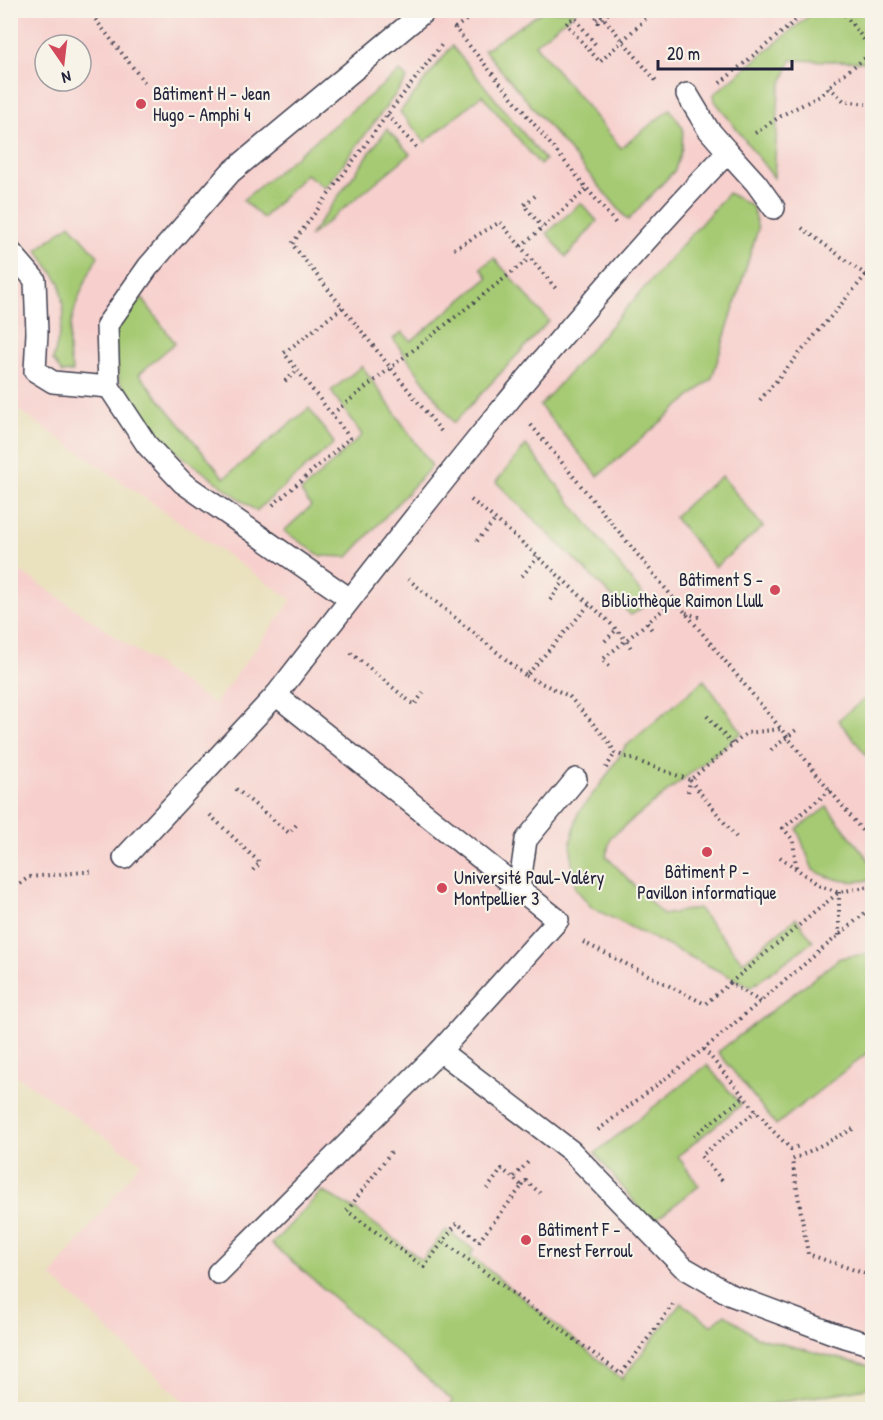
<svg xmlns="http://www.w3.org/2000/svg" width="883" height="1420" font-family="'Patrick Hand',sans-serif">
<style>
.built{fill:#f7d0cd;fill-rule:evenodd}
.green{fill:#a6ca73;stroke:#647657;stroke-width:1.5}
.lines{fill:none;stroke-linecap:round;stroke-linejoin:round}
.lane-casing{stroke:#403f4f;stroke-width:24}
.path{stroke:#403f4f;stroke-width:4;stroke-dasharray:1.5 4.5;stroke-linecap:butt}
.lane{stroke:#fff;stroke-width:21}
.poi-dot{fill:#d1495b;stroke:#f7f3e8;stroke-width:2}
.labels{text-anchor:middle;stroke-width:4.5;stroke-linejoin:round;paint-order:stroke}
.poi-label{font-size:18px;fill:#22223b;stroke:#f7f3e8;text-anchor:start}
</style>
<rect width="100%" height="100%" fill="#f7f3e8"/>
<filter id="ink" filterUnits="userSpaceOnUse"><feTurbulence type="fractalNoise" baseFrequency=".0167" numOctaves="2"/><feDisplacementMap in="SourceGraphic" scale="12" xChannelSelector="R" yChannelSelector="G"/><feConvolveMatrix kernelMatrix="1 2 1 2 8 2 1 2 1" color-interpolation-filters="sRGB"/></filter>
<filter id="wash" filterUnits="userSpaceOnUse"><feTurbulence type="fractalNoise" baseFrequency=".008" numOctaves="4" result="noise"/><feDisplacementMap in="SourceGraphic" scale="24" xChannelSelector="R" yChannelSelector="G"/><feGaussianBlur stdDeviation="1.35" result="paint"/><feColorMatrix in="noise" values="0 0 0 0 0 0 0 0 0 0 0 0 0 0 0 0 0 1.4 0 .05"/><feComposite in="paint" operator="in"/></filter>
<g filter="url(#wash)">
<rect width="100%" height="100%" fill="#eae1bf"/>
<path class="built" d="M 11,11 L 872,11 L 872,1387 L 742,1410 L 192,1409 L 51,1276 L 141,1162 L 11,1072 L 10,564 L 214,704 L 292,600 L 11,405 ZM 45,45 L 81,45 L 81,81 L 45,81 Z"/>
<g class="green">
<path d="M 543,11 L 576,11 L 535,44 L 621,148 L 670,109 L 683,128 L 682,148 L 675,170 L 628,220 L 484,50 Z"/>
<path d="M 815,11 L 866,11 L 872,19 L 872,62 L 791,60 L 779,91 L 774,178 L 715,101 L 714,94 Z"/>
<path d="M 452,46 L 545,160 L 540,165 L 482,95 L 425,142 L 400,112 Z"/>
<path d="M 400,71 L 407,79 L 325,188 L 306,174 L 263,218 L 243,200 Z"/>
<path d="M 387,129 L 410,154 L 309,237 Z"/>
<path d="M 728,193 L 752,206 L 758,229 L 712,378 L 598,476 L 540,406 Z"/>
<path d="M 581,203 L 597,221 L 566,257 L 547,233 Z"/>
<path d="M 70,224 L 98,256 C 80,290 60,334 73,372 L 62,373 L 53,360 L 64,315 L 60,283 L 37,250 Z"/>
<path d="M 494,258 L 549,321 L 454,423 L 393,339 L 402,332 L 411,341 L 488,278 L 481,268 Z"/>
<path d="M 142,298 L 175,343 L 139,374 L 224,478 L 309,408 L 334,443 L 256,511 L 163,442 L 119,381 L 113,328 Z"/>
<path d="M 362,366 L 432,466 L 348,557 L 321,556 L 284,531 L 311,506 L 301,492 L 362,435 L 331,391 Z"/>
<path d="M 526,445 L 649,603 L 631,615 L 496,482 Z"/>
<path d="M 722,476 L 763,527 L 715,567 L 674,517 L 693,499 Z"/>
<path d="M 704,680 L 742,732 L 611,837 L 606,856 L 663,915 L 698,908 L 743,962 L 796,918 L 813,941 L 751,987 L 592,908 L 576,889 L 572,869 L 571,841 L 578,813 L 606,777 L 625,747 Z"/>
<path d="M 872,693 L 872,762 L 838,720 Z"/>
<path d="M 827,807 L 872,864 L 872,879 C 851,885 833,880 813,870 L 797,829 Z"/>
<path d="M 872,953 L 872,1049 L 776,1125 L 718,1052 L 840,958 Z"/>
<path d="M 707,1065 L 741,1105 L 678,1156 L 699,1186 L 651,1223 L 595,1153 Z"/>
<path d="M 322,1191 L 356,1210 L 422,1260 L 446,1230 L 474,1250 L 470,1255 L 622,1379 L 681,1303 L 711,1325 L 725,1314 L 756,1337 L 872,1367 L 872,1387 L 742,1409 L 446,1409 L 453,1401 L 272,1244 Z"/>
</g>
</g>
<g filter="url(#ink)">
<g class="lines">
<defs>
<g id="lane">
<path d="M 687,94 L 708,129 L 728,152"/>
<path d="M 10,251 L 35,280 L 37,333 L 35,371 L 53,382 L 109,387"/>
<path d="M 350,599 L 183,483 L 147,445 L 109,387 L 107,325 L 148,267 L 230,173 L 426,10"/>
<path d="M 124,858 L 276,695"/>
<path d="M 519,889 L 526,840 L 576,779"/>
<path d="M 440,1051 L 571,1151 L 683,1267 L 731,1295 L 835,1334 L 872,1345"/>
<path d="M 218,1273 L 440,1051 L 558,920 L 276,695 C 420,509 565,322 728,152 L 756,183 L 774,208"/>
</g>
</defs>
<use href="#lane" class="lane-casing"/>
<g class="path">
<path d="M 88,10 L 145,83"/>
<path d="M 597,10 L 657,82"/>
<path d="M 606,10 L 595,19 L 598,22 L 612,10"/>
<path d="M 841,10 L 872,50"/>
<path d="M 454,27 L 617,225"/>
<path d="M 455,28 L 480,10"/>
<path d="M 595,44 L 575,18 L 570,20 L 566,24 L 600,62 L 655,10"/>
<path d="M 720,83 L 799,18 L 802,10"/>
<path d="M 829,87 L 844,101 L 866,104"/>
<path d="M 387,115 L 417,148"/>
<path d="M 755,133 L 784,114 L 820,96 L 837,79 L 872,53"/>
<path d="M 535,196 L 524,205 L 542,227"/>
<path d="M 802,228 L 866,275 L 872,275"/>
<path d="M 521,246 L 587,189"/>
<path d="M 454,249 L 500,222 L 557,290"/>
<path d="M 285,381 L 298,370"/>
<path d="M 760,400 L 866,275"/>
<path d="M 332,414 L 530,258"/>
<path d="M 531,425 L 781,729 L 872,843"/>
<path d="M 441,431 L 292,244 L 387,115 L 443,43"/>
<path d="M 471,500 C 507,527 539,558 573,589 C 591,606 618,627 631,648"/>
<path d="M 273,505 L 350,438 L 284,353 L 343,307"/>
<path d="M 477,541 L 496,519"/>
<path d="M 522,576 L 538,557"/>
<path d="M 408,579 L 526,676 L 590,604"/>
<path d="M 550,600 L 564,581"/>
<path d="M 686,613 L 701,618"/>
<path d="M 647,623 L 652,630"/>
<path d="M 605,641 L 616,630"/>
<path d="M 351,653 L 414,705 L 424,692"/>
<path d="M 609,666 L 602,660 L 675,600"/>
<path d="M 526,676 L 569,696 L 609,742 L 615,753 L 690,780 L 747,733 L 781,729"/>
<path d="M 707,716 L 733,745"/>
<path d="M 771,750 L 796,730"/>
<path d="M 606,768 L 615,753"/>
<path d="M 690,780 L 736,837"/>
<path d="M 236,789 L 289,833 L 298,823"/>
<path d="M 688,792 L 690,781"/>
<path d="M 210,815 L 260,863 L 250,873"/>
<path d="M 780,857 L 820,886 L 839,892 L 872,886"/>
<path d="M 796,867 L 793,840 L 783,828 L 831,790"/>
<path d="M 10,891 L 29,877 L 95,871"/>
<path d="M 839,892 L 839,936"/>
<path d="M 583,942 L 705,1004 L 730,983 L 761,1002"/>
<path d="M 730,983 L 839,892"/>
<path d="M 704,1049 L 773,1131 L 791,1149 L 799,1146"/>
<path d="M 853,1129 L 792,1160 L 808,1254 L 866,1274 L 872,1303"/>
<path d="M 598,1130 L 704,1049 L 872,907"/>
<path d="M 694,1136 L 744,1097"/>
<path d="M 391,1152 L 347,1211 L 424,1267 L 457,1223 L 479,1241 L 522,1186 L 513,1178 L 530,1160"/>
<path d="M 722,1180 L 701,1156 L 756,1111"/>
<path d="M 522,1186 L 526,1181 L 540,1193"/>
<path d="M 487,1189 L 502,1169 L 513,1178"/>
<path d="M 444,1242 L 621,1374 L 675,1302"/>
</g>
<use href="#lane" class="lane"/>
</g>
</g>
<g class="poi-dot">
<circle cx="141" cy="104" r="6"/>
<circle cx="775" cy="590" r="6"/>
<circle cx="707" cy="852" r="6"/>
<circle cx="442" cy="888" r="6"/>
<circle cx="526" cy="1240" r="6"/>
</g>
<g class="labels">
<g class="poi-label">
<text x="153" y="100">Bâtiment H - Jean<tspan x="153" dy="21">Hugo - Amphi 4</tspan></text>
<text x="763" y="586" text-anchor="end">Bâtiment S -<tspan x="763" dy="21">Bibliothèque Raimon Llull</tspan></text>
<text x="707" y="878" text-anchor="middle">Bâtiment P -<tspan x="707" dy="21">Pavillon informatique</tspan></text>
<text x="454" y="884">Université Paul-Valéry<tspan x="454" dy="21">Montpellier 3</tspan></text>
<text x="538" y="1236">Bâtiment F -<tspan x="538" dy="21">Ernest Ferroul</tspan></text>
</g>
</g>
<rect width="883" height="1420" fill="none" stroke="#f7f3e8" stroke-width="36"/>
<g transform="translate(63 63) rotate(166)"><circle r="28" fill="#f7f3e8" stroke="#a29fa3" stroke-width="1.5"/>
<path d="M0-4.5L10 22L0 15L-10 22Z" fill="#d1495b"/>
<text y="-9" font-size="16" font-weight="bold" text-anchor="middle" fill="#22223b">N</text>
</g>
<path d="M658 60v9h134v-9" fill="none" stroke="#22223b" stroke-width="3"/>
<text x="667" y="60" font-size="18" fill="#22223b" stroke="#f7f3e8" stroke-width="4.5" paint-order="stroke">20 m</text>
</svg>
